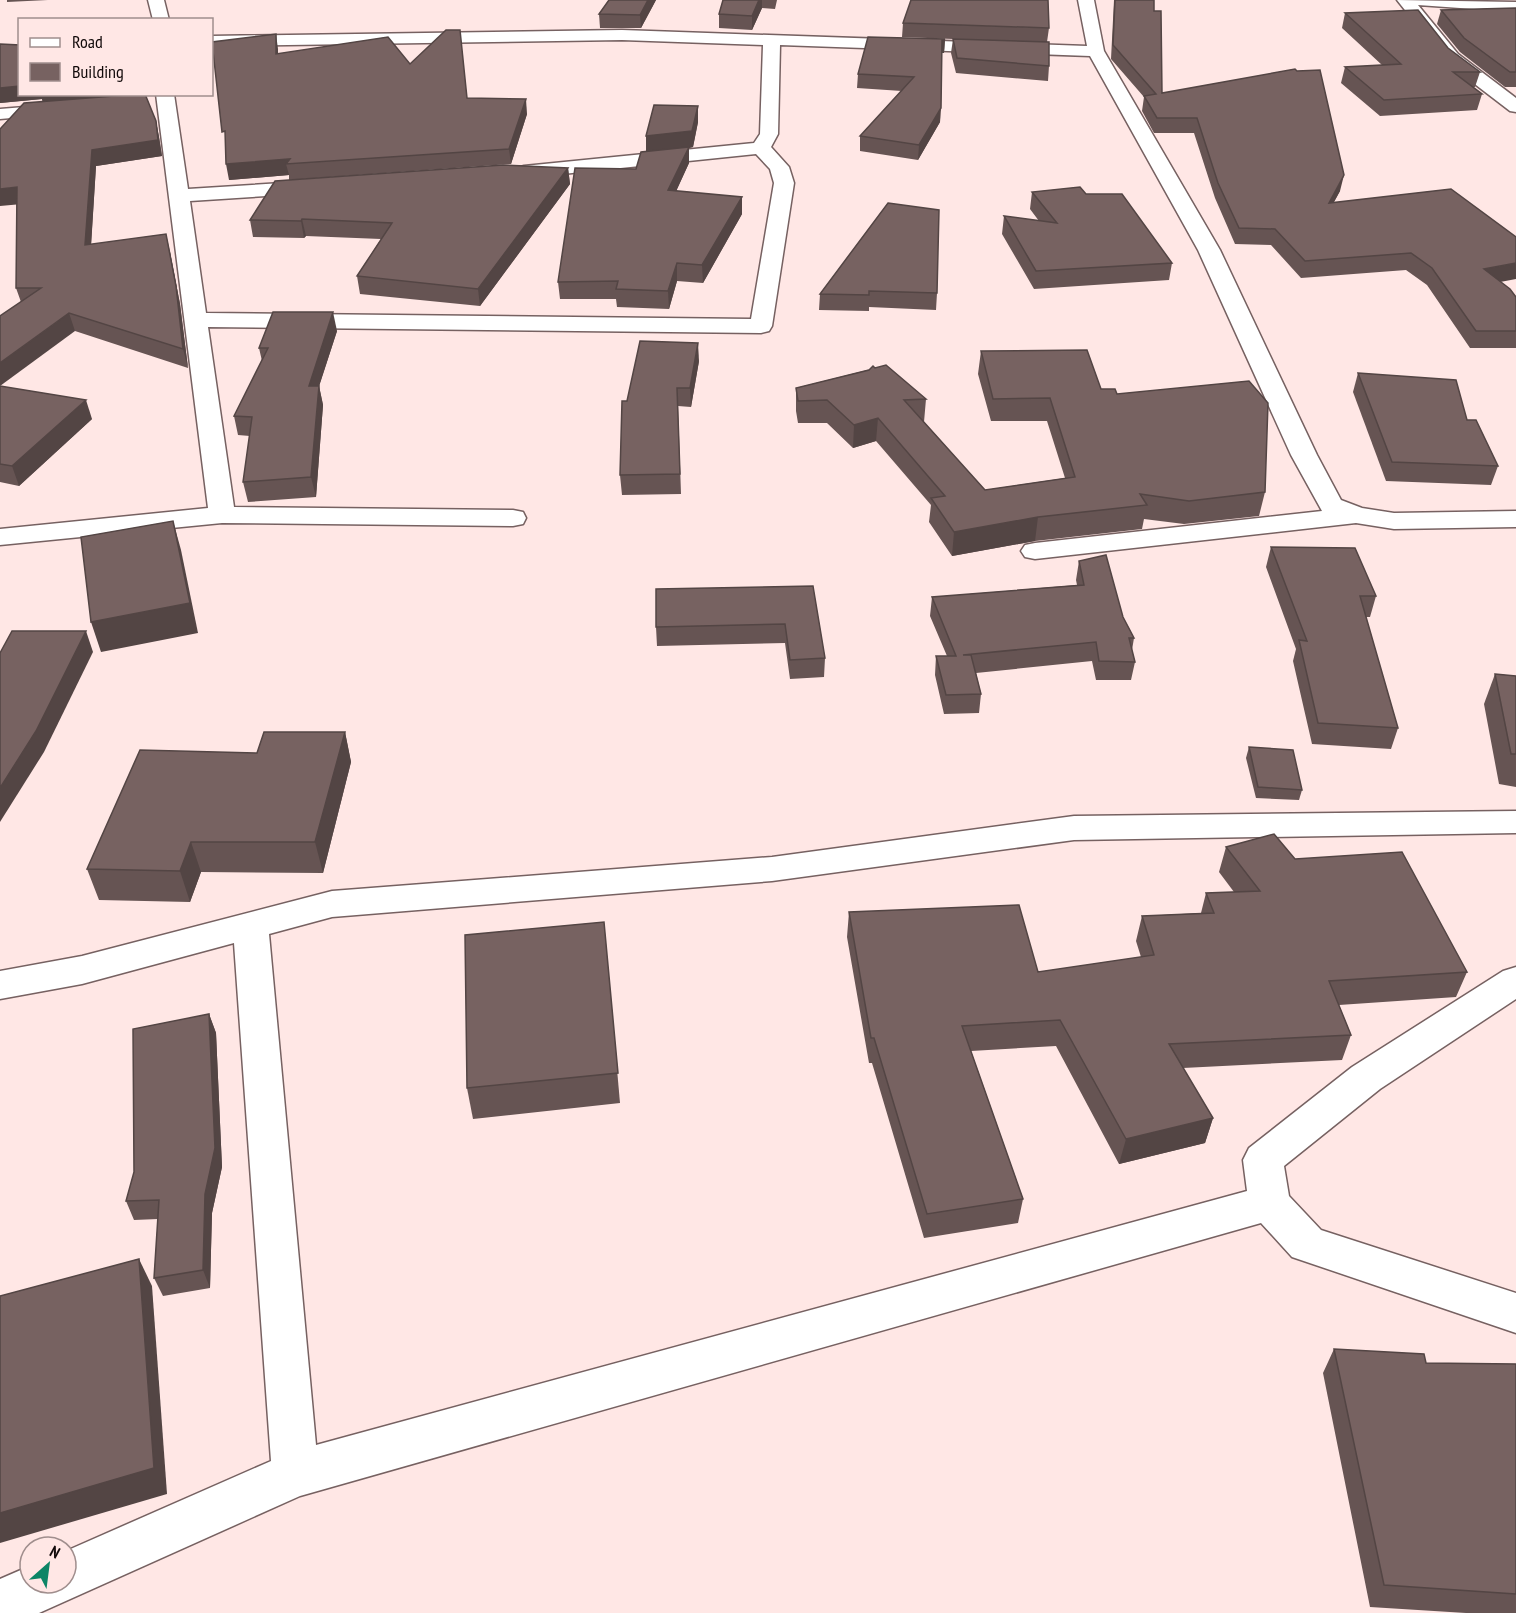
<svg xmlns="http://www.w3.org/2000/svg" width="1516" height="1613" font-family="'PT Sans Narrow',sans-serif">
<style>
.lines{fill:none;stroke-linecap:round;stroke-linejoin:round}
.minor-casing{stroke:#766161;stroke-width:3}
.minor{fill:#fff;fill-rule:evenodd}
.wall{fill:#665453}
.shaded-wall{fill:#534544}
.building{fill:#776261;stroke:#534544;stroke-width:1.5}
</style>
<rect width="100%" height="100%" fill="#ffe7e5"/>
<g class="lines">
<defs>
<g id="minor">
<path d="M 148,0 L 164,0 L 169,20 L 153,20 Z"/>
<path d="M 1078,0 L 1094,0 L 1104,51 L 1220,250 L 1317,455 L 1341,500 L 1362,508 L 1394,513 L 1516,511 L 1516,527 L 1394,529 L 1356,523 L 1035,559 L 1025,557 L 1021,551 L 1025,545 L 1035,543 L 1322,511 L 1291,455 L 1198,250 L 1090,56 L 780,45 L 778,134 L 771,147 L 789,167 L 794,183 L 772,326 L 769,331 L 761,333 L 208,327 L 234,507 L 513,510 L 523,512 L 526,518 L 523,524 L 513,526 L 222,523 L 0,545 L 0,529 L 208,508 L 156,94 L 174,94 L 188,189 L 314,181 L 321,183 L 324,187 L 321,191 L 314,193 L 190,201 L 206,313 L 751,319 L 774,183 L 770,169 L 756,154 L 524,178 L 517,176 L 514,172 L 517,168 L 524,166 L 754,143 L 760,134 L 763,45 L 622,40 L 212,46 L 212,36 L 622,30 L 1087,46 Z"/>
<path d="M 1397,0 L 1516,2 L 1516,12 L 1418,5 L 1458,54 L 1516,98 L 1516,112 L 1510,111 L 1446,62 Z"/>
<path d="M 61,104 L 67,105 L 70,109 L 67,113 L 0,119 L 0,109 Z"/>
<path d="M 1516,811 L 1516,833 L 1074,840 L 772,881 L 332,917 L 269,934 L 316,1445 L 1247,1191 L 1243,1160 L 1249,1148 L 1352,1067 L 1503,971 L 1516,967 L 1516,999 L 1380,1089 L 1284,1166 L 1289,1196 L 1321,1230 L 1516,1293 L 1516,1333 L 1292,1257 L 1261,1223 L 300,1496 L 39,1613 L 0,1613 L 0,1579 L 30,1566 L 30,1583 L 66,1583 L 66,1551 L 271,1461 L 234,943 L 82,984 L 0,999 L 0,971 L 82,956 L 332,891 L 772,857 L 1074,816 Z"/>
</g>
</defs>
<use href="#minor" class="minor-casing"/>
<use href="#minor" class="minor"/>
</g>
<g class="wall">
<path d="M 7,0 L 48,0 L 7,2 Z"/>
<path d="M 609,0 L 656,0 L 641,28 L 600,28 L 599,14 Z"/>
<path d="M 723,0 L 777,0 L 775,9 L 762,8 L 752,30 L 719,28 L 719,14 Z"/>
<path d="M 1114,0 L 1154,0 L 1154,11 L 1162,93 L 1340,191 L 1334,202 L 1501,282 L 1516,297 L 1516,348 L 1470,348 L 1427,285 L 1406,270 L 1301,278 L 1271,245 L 1235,244 L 1215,198 L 1194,133 L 1154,133 L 1142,111 L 1144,97 L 1111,59 Z"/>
<path d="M 1516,8 L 1516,87 L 1505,87 L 1460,52 L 1437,24 L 1441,10 Z"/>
<path d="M 1345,13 L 1448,48 L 1480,72 L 1475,87 L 1473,87 L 1482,94 L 1477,110 L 1380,116 L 1341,83 L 1345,67 L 1382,65 L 1342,28 Z"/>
<path d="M 903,23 L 1049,28 L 1047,42 L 1049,66 L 1048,81 L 956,73 L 951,53 L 953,39 L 902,37 Z"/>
<path d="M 945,39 L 944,53 L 942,53 L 940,122 L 918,160 L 860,151 L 860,136 L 902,91 L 857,88 L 858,74 Z"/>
<path d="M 0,44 L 20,94 L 145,94 L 156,121 L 159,137 L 162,156 L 96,166 L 91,244 L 170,252 L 180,304 L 188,368 L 75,331 L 21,302 L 16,288 L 17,205 L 43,102 L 42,99 L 0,103 Z"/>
<path d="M 278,49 L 278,53 L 410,64 L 467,98 L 527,114 L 511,164 L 289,180 L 289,175 L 229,180 Z"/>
<path d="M 698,106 L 698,122 L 693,147 L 689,148 L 689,163 L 676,191 L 742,197 L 742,214 L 703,283 L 677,281 L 669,309 L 617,307 L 616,299 L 560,299 L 558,282 L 636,169 L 646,152 L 646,136 Z"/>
<path d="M 568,168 L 570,184 L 480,306 L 360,294 L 357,276 L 381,239 L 306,236 L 304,238 L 253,237 L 250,220 Z"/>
<path d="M 1032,192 L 1086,194 L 1172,263 L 1169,280 L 1034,289 L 1002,234 L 1004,216 L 1039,221 L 1030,209 Z"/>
<path d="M 888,203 L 937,293 L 936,310 L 869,307 L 869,311 L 819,310 L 820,294 Z"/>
<path d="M 337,331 L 319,386 L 323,405 L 316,497 L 248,502 L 243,482 L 250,436 L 238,435 L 234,416 L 262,361 L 259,348 Z"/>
<path d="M 981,351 L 1117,394 L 1265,492 L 1259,516 L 1184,524 L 1144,519 L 1142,529 L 1035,541 L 952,556 L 929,522 L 931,505 L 876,441 L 853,448 L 827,423 L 798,423 L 796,411 L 796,388 L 875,368 L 926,399 L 924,422 L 985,490 L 1065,478 L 1047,421 L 991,421 L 978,374 Z"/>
<path d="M 699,361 L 691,407 L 678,406 L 681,494 L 622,495 L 620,475 L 627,401 Z"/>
<path d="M 1358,373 L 1498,466 L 1491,485 L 1386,481 L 1353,392 Z"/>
<path d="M 0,386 L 92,419 L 19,486 L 0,482 Z"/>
<path d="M 1271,547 L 1376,596 L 1370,617 L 1366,617 L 1398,728 L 1391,749 L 1312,744 L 1293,661 L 1296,649 L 1266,567 Z"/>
<path d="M 1079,561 L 1123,617 L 1134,638 L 1132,650 L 1135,662 L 1131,680 L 1096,680 L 1092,661 L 976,673 L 981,694 L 979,713 L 944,714 L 935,675 L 936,656 L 947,656 L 930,616 L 932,597 L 1077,585 L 1076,580 Z"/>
<path d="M 813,586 L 825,658 L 824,677 L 790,679 L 785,643 L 657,646 L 656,627 Z"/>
<path d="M 1495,674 L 1516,676 L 1516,787 L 1499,784 L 1484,704 Z"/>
<path d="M 345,732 L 351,762 L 323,873 L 201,872 L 190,902 L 99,900 L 87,869 L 257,753 Z"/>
<path d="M 1249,747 L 1302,790 L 1299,800 L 1256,798 L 1246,758 Z"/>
<path d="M 1226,847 L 1295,859 L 1467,972 L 1456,997 L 1339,1005 L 1351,1035 L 1342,1060 L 1183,1068 L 1213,1118 L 1205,1143 L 1119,1164 L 1056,1046 L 971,1051 L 1023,1199 L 1018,1223 L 924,1238 L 872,1063 L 869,1063 L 847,937 L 849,912 L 1038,972 L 1141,957 L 1136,941 L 1142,916 L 1201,913 L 1206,893 L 1234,892 L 1219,872 Z"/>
<path d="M 604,922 L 620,1103 L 473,1119 L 467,1088 Z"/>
<path d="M 209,1014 L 216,1033 L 222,1167 L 212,1213 L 210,1288 L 163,1296 L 154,1278 L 158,1219 L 134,1220 L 126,1201 Z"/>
<path d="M 1334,1349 L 1426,1363 L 1516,1364 L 1516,1613 L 1466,1613 L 1370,1607 L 1323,1373 Z"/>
</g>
<g class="shaded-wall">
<path d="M 648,0 L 656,0 L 641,28 L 640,15 Z"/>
<path d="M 759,0 L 762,0 L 762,8 L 752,30 L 752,16 Z"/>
<path d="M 276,34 L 278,49 L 278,68 L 276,54 Z"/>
<path d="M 945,39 L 944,53 L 941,53 L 942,40 Z"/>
<path d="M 20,86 L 20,94 L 142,94 L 43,103 L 42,99 L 0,103 L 0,88 Z"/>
<path d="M 526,99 L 527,114 L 511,164 L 509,149 Z"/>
<path d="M 698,106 L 698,122 L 693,147 L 689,148 L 689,163 L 669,207 L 646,152 L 646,136 Z"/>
<path d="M 941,108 L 940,122 L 918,160 L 919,145 Z"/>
<path d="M 156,121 L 159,137 L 162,156 L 96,166 L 90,263 L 85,245 L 92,150 Z"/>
<path d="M 290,159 L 286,164 L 289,175 L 229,180 L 226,164 Z"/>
<path d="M 568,168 L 570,184 L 480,306 L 478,289 Z"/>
<path d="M 1344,175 L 1340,191 L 1325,218 L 1329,203 Z"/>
<path d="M 17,187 L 22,204 L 0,206 L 0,189 Z"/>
<path d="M 742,197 L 742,214 L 703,283 L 702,265 Z"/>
<path d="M 302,219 L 306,236 L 304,238 L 301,221 Z"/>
<path d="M 166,234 L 170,252 L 180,304 L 188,368 L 183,349 Z"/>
<path d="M 677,263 L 677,281 L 669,309 L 668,291 Z"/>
<path d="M 1516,263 L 1516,279 L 1479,286 L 1484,269 Z"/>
<path d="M 333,312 L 337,331 L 313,405 L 309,386 Z"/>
<path d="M 69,313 L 75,331 L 0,386 L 0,363 Z"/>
<path d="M 698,343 L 699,361 L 691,407 L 690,388 Z"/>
<path d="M 319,386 L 323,405 L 316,497 L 311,477 Z"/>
<path d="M 86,400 L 92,419 L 19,486 L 12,466 Z"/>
<path d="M 878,418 L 876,441 L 853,448 L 854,425 Z"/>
<path d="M 1038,517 L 1035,541 L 952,556 L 954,532 Z"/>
<path d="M 173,521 L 181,550 L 198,633 L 101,652 L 91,622 Z"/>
<path d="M 86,631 L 93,652 L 44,752 L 0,822 L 0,788 Z"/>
<path d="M 345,732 L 351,762 L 323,873 L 315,842 Z"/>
<path d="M 191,842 L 201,872 L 190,902 L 180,871 Z"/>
<path d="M 209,1014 L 216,1033 L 222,1167 L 212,1213 L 210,1288 L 203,1270 Z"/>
<path d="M 1213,1118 L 1205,1143 L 1119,1164 L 1126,1139 Z"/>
<path d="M 139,1259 L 152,1286 L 167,1494 L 0,1543 L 0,1513 Z"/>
</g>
<g class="building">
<path d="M 609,0 L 648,0 L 640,15 L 599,14 Z"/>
<path d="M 723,0 L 759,0 L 752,16 L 719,14 Z"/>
<path d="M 911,0 L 1048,0 L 1049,28 L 903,23 Z"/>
<path d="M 1115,0 L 1154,0 L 1154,11 L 1161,11 L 1162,93 L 1295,69 L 1297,71 L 1320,70 L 1344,175 L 1329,203 L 1451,189 L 1516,237 L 1516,263 L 1484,269 L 1510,289 L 1516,297 L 1516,331 L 1476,331 L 1432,268 L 1411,253 L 1305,261 L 1275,229 L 1239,228 L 1218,183 L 1197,118 L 1157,118 L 1144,96 L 1156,94 L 1113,45 Z"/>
<path d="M 1516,8 L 1516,72 L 1510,72 L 1464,38 L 1441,10 Z"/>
<path d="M 1418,10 L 1448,48 L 1480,72 L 1453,72 L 1482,94 L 1384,100 L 1345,67 L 1401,64 L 1345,13 Z"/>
<path d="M 446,30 L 460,30 L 467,98 L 526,99 L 509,149 L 286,164 L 290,159 L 226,164 L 225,131 L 222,132 L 212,42 L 276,34 L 276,54 L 388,37 L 410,64 Z"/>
<path d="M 868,37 L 945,39 L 942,40 L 941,108 L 919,145 L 860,136 L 914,77 L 858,74 Z"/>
<path d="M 953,39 L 1049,42 L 1049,66 L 957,58 Z"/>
<path d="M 0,44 L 20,45 L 20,86 L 0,88 Z"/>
<path d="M 140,94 L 145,94 L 156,121 L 158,140 L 92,150 L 85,245 L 166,234 L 176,286 L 183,349 L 69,313 L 0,363 L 0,316 L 41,288 L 16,288 L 17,187 L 0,189 L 0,129 L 24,103 Z"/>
<path d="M 654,105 L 698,106 L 692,131 L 646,136 Z"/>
<path d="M 689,147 L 668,190 L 742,197 L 702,265 L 677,263 L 668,291 L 616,289 L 618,281 L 558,282 L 575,168 L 636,169 L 641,152 Z"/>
<path d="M 503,165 L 568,168 L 478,289 L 357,276 L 392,223 L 302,219 L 301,221 L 250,220 L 275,181 Z"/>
<path d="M 1080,187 L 1086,194 L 1122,194 L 1172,263 L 1036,271 L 1004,216 L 1057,223 L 1032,192 Z"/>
<path d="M 888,203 L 939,210 L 937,293 L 869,291 L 869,295 L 820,294 Z"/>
<path d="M 273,312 L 333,312 L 309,386 L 319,386 L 311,477 L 243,482 L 252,417 L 234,416 L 268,348 L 259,348 Z"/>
<path d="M 640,341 L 698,343 L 690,388 L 677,388 L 680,474 L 620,475 L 622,401 L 627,401 Z"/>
<path d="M 1087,350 L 1101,389 L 1115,389 L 1117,394 L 1249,381 L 1268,403 L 1265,492 L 1189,501 L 1140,494 L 1147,505 L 1038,517 L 954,532 L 931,498 L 945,496 L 878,418 L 854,425 L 827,400 L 798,401 L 796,388 L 869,370 L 873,366 L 875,368 L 886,365 L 926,399 L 904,400 L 985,490 L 1075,477 L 1050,398 L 993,399 L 981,351 Z"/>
<path d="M 1358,373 L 1456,380 L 1467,420 L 1476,420 L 1498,466 L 1392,462 Z"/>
<path d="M 0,386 L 86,400 L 12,466 L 0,464 Z"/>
<path d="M 173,521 L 190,603 L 91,622 L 81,537 Z"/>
<path d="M 1271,547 L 1355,548 L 1376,596 L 1360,596 L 1398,728 L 1318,723 L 1299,640 L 1307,641 Z"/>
<path d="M 1106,555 L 1123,617 L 1134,638 L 1129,638 L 1135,662 L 1099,661 L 1096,642 L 963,655 L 971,655 L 981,694 L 946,695 L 936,656 L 956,656 L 932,597 L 1084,585 L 1079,561 Z"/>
<path d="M 813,586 L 825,658 L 790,660 L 785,624 L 656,627 L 656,589 Z"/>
<path d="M 12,631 L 86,631 L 36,731 L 0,788 L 0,653 Z"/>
<path d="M 1495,674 L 1516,676 L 1516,754 L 1511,754 Z"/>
<path d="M 264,732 L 345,732 L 315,842 L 191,842 L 180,871 L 87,869 L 140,750 L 257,753 Z"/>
<path d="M 1249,747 L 1293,750 L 1302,790 L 1258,787 Z"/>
<path d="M 1274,834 L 1295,859 L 1402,852 L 1467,972 L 1329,981 L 1351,1035 L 1169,1044 L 1213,1118 L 1126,1139 L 1060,1020 L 962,1026 L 1023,1199 L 927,1214 L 874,1038 L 871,1038 L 849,912 L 1019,905 L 1038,972 L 1154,955 L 1142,916 L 1214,913 L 1206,893 L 1260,891 L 1226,847 Z"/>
<path d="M 604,922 L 618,1073 L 467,1088 L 465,935 Z"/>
<path d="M 209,1014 L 215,1148 L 205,1194 L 203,1270 L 154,1278 L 159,1200 L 126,1201 L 134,1172 L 133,1029 Z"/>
<path d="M 139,1259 L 154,1468 L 0,1513 L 0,1296 Z"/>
<path d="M 1334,1349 L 1424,1354 L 1426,1363 L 1516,1364 L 1516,1594 L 1384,1585 Z"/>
</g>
<rect x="18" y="18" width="195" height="78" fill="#ffe7e5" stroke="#a08e8d" stroke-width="1.5"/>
<rect x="30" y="38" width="30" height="9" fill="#ffffff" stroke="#a08e8d" stroke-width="1.5"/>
<text x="72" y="48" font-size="18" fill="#110909">Road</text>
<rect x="30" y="63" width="30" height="18" fill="#776261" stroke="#a08e8d" stroke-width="1.5"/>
<text x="72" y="78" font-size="18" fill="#110909">Building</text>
<g transform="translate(48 1565) rotate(28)"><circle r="28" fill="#ffe7e5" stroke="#a08e8d" stroke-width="1.5"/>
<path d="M0-4.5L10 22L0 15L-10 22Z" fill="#0c8566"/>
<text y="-9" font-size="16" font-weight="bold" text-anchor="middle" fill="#110909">N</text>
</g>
</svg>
